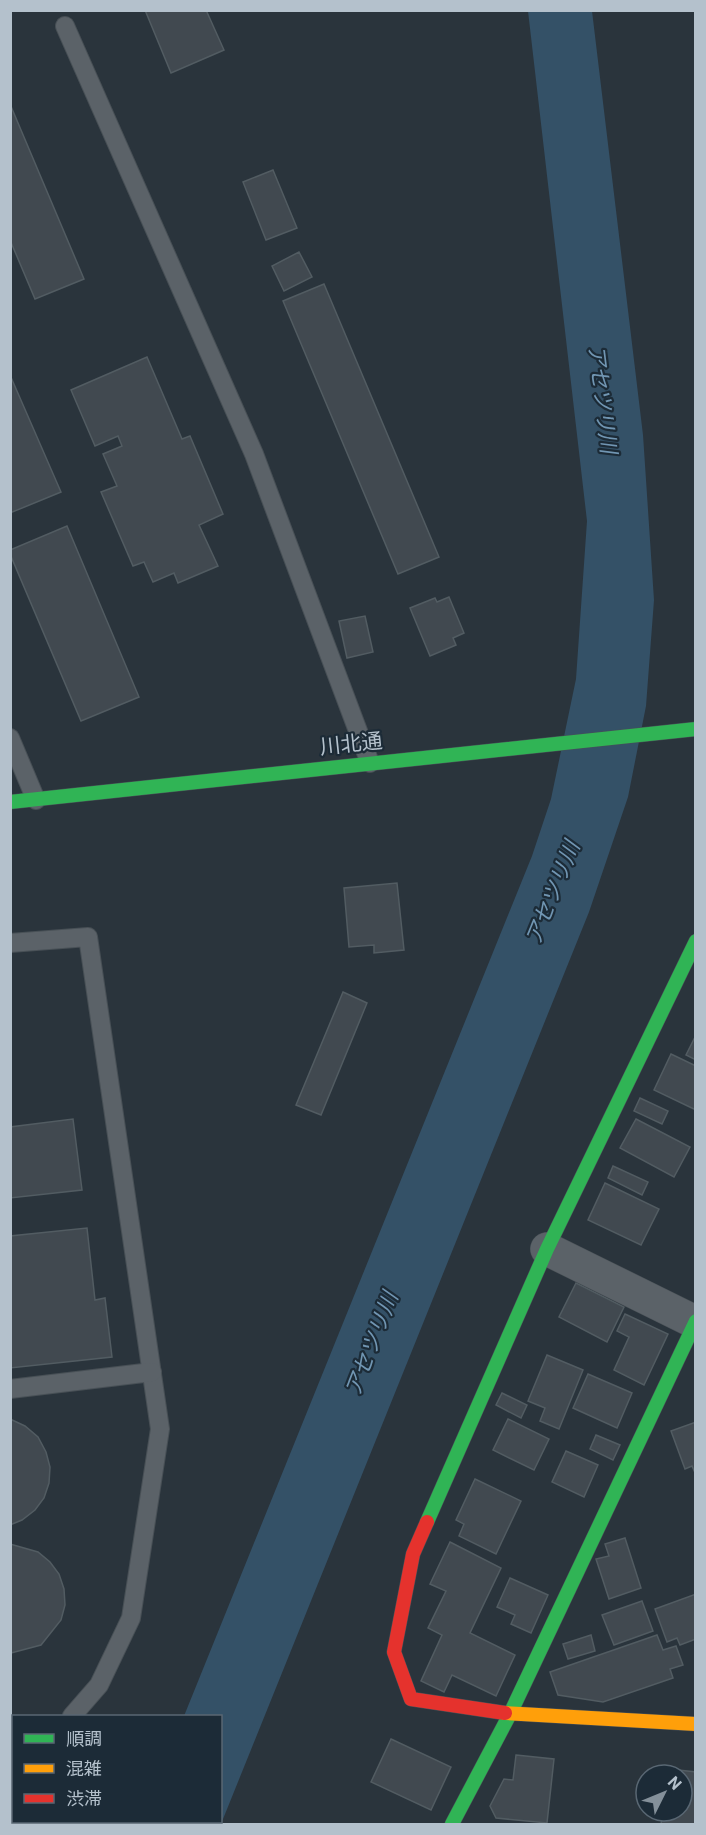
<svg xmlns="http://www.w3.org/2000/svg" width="706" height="1835" font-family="Roboto,'Noto Sans JP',sans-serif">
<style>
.water{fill:#345167}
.building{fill:#414950;stroke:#525c62;stroke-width:1.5}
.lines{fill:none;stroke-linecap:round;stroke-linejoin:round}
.lane-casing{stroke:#485056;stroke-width:20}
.street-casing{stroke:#485056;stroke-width:34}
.fast-casing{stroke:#485056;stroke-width:15}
.slow-casing{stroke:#485056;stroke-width:15}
.jam-casing{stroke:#485056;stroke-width:15}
.lane{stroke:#5b6268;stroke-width:18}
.street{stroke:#5b6268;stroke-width:33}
.fast{stroke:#30b455;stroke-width:14}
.slow{stroke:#ff9f0a;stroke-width:14}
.jam{stroke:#e5322d;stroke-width:14}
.labels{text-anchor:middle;stroke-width:4.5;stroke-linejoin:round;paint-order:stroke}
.street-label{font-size:21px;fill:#b4c1cc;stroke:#1c2b37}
.water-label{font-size:22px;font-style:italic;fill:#7196b3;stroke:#1c2b37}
</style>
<rect width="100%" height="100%" fill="#2a343c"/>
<path class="water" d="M 528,11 L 592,11 L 643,435 L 654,600 L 646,706 L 628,797 L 589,912 L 221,1824 L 140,1824 L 141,1822 L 220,1822 L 220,1716 L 184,1716 L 532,856 L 551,799 L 576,679 L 587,521 Z"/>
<g class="building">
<path d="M 145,10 L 206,10 L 224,50 L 171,73 Z"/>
<path d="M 10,104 L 84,279 L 35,299 L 10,240 Z"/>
<path d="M 273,170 L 297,228 L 266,240 L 243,182 Z"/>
<path d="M 299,252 L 312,277 L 284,291 L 272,266 Z"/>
<path d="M 324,284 L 439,557 L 398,574 L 283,301 Z"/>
<path d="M 147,357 L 182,439 L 190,436 L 223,514 L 199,525 L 218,566 L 178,583 L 174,573 L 153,582 L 144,562 L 133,566 L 101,492 L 117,486 L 103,454 L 122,446 L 118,436 L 95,446 L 71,390 Z"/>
<path d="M 10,375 L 61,492 L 10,513 Z"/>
<path d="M 67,526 L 139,697 L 81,721 L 10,554 L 10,550 Z"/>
<path d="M 449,597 L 464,633 L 453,638 L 456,645 L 430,656 L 410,608 L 435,598 L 437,602 Z"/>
<path d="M 365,616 L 373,652 L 347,658 L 339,621 Z"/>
<path d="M 397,883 L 404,950 L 374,953 L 374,945 L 349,947 L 344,888 Z"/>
<path d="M 343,992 L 367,1003 L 321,1115 L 296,1105 Z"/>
<path d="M 696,1035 L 696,1060 L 686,1055 Z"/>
<path d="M 671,1054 L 696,1066 L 696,1110 L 654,1090 Z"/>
<path d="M 640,1098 L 668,1111 L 662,1124 L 634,1111 Z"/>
<path d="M 73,1119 L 82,1190 L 10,1198 L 10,1127 Z"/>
<path d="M 636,1119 L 690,1147 L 674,1177 L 620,1148 Z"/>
<path d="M 613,1166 L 648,1182 L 642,1195 L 608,1178 Z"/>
<path d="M 605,1183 L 659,1209 L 641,1245 L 588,1220 Z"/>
<path d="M 87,1228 L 95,1300 L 105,1298 L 112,1357 L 10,1368 L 10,1236 Z"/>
<path d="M 576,1283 L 624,1307 L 607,1342 L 559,1317 Z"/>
<path d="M 625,1314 L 668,1334 L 644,1385 L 614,1370 L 629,1337 L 617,1331 Z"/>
<path d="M 547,1355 L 583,1370 L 559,1429 L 540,1421 L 545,1408 L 528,1401 Z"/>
<path d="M 588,1374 L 632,1393 L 617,1428 L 573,1408 Z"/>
<path d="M 502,1393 L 527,1405 L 521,1418 L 496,1405 Z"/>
<path d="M 10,1419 L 25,1426 L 38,1437 L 46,1452 L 50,1467 L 49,1483 L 44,1498 L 35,1510 L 22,1520 L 10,1525 Z"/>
<path d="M 508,1419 L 549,1439 L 534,1470 L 493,1450 Z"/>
<path d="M 696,1422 L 696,1475 L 692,1466 L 685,1469 L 671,1431 Z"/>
<path d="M 596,1435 L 620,1445 L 613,1460 L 590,1449 Z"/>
<path d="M 566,1451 L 598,1465 L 584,1497 L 552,1482 Z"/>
<path d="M 475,1479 L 521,1501 L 496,1554 L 459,1536 L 464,1524 L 456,1520 Z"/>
<path d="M 625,1538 L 641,1588 L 609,1599 L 596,1559 L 609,1556 L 605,1544 Z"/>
<path d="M 450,1542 L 501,1568 L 470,1633 L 515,1655 L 496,1696 L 452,1675 L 444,1692 L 421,1681 L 442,1635 L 428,1628 L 446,1591 L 430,1584 Z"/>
<path d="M 10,1544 L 38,1552 L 50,1562 L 59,1574 L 64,1589 L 65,1605 L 61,1620 L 41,1645 L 11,1653 Z"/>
<path d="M 510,1578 L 548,1595 L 531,1633 L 511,1624 L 515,1615 L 497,1607 Z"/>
<path d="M 696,1594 L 696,1639 L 680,1645 L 677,1638 L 667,1642 L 655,1609 Z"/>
<path d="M 642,1601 L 653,1631 L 614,1645 L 602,1615 Z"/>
<path d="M 591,1635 L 595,1651 L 568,1659 L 563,1644 Z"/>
<path d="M 657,1635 L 663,1650 L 676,1646 L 683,1665 L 670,1669 L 673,1678 L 603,1702 L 558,1695 L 550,1672 Z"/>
<path d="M 391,1739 L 451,1767 L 431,1810 L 371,1782 Z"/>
<path d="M 516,1755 L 554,1759 L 547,1823 L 496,1818 L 490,1806 L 504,1779 L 513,1780 Z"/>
<path d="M 669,1769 L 696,1772 L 696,1824 L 661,1824 L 663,1811 L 682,1811 L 682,1775 L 668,1775 Z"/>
</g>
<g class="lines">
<defs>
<g id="lane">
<path d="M 65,26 L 254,454 L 370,763"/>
<path d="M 10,738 L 36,800"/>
<path d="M 10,943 L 88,937 L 160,1429 L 131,1618 L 99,1685 L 72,1716"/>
<path d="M 10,1389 L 152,1372"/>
<path d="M 10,1787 L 14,1784"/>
</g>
<path id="street" d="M 547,1249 L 695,1322"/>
<g id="fast">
<path d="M 10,802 L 696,729"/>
<path d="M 427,1522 L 547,1249 L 696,941"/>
<path d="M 452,1824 L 510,1714 L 696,1321"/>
</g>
<path id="slow" d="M 505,1713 L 696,1724"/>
<path id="jam" d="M 427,1522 L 413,1554 L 394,1652 L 411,1699 L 505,1713"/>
</defs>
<use href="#lane" class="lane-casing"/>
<use href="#street" class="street-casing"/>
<use href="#fast" class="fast-casing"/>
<use href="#slow" class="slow-casing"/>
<use href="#jam" class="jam-casing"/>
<use href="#lane" class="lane"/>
<use href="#street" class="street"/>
<use href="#fast" class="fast"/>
<use href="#slow" class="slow"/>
<use href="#jam" class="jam"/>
</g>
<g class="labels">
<g class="street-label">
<text transform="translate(351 744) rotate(-6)" y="7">川北通</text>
</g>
<g class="water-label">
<text transform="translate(603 399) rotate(83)" y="8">アセツリ川</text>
<text transform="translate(552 893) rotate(-68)" y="8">アセツリ川</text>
<text transform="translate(371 1344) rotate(-69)" y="8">アセツリ川</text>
</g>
</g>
<rect width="706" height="1835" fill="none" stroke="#b4c1cc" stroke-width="24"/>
<rect x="12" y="1715" width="210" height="108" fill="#1c2b37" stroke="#596773" stroke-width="1.5"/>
<rect x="24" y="1734" width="30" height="9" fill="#30b455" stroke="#596773" stroke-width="1.5"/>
<text x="66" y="1745" font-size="18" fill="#b4c1cc">順調</text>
<rect x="24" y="1764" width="30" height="9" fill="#ff9f0a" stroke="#596773" stroke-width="1.5"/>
<text x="66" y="1775" font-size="18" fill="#b4c1cc">混雑</text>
<rect x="24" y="1794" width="30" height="9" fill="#e5322d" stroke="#596773" stroke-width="1.5"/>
<text x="66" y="1805" font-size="18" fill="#b4c1cc">渋滞</text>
<g transform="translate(664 1793) rotate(47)"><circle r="28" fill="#1c2b37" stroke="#596773" stroke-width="1.5"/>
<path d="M0-4.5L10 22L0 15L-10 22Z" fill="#84909a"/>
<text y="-9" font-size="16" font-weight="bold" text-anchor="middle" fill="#b4c1cc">N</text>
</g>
</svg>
